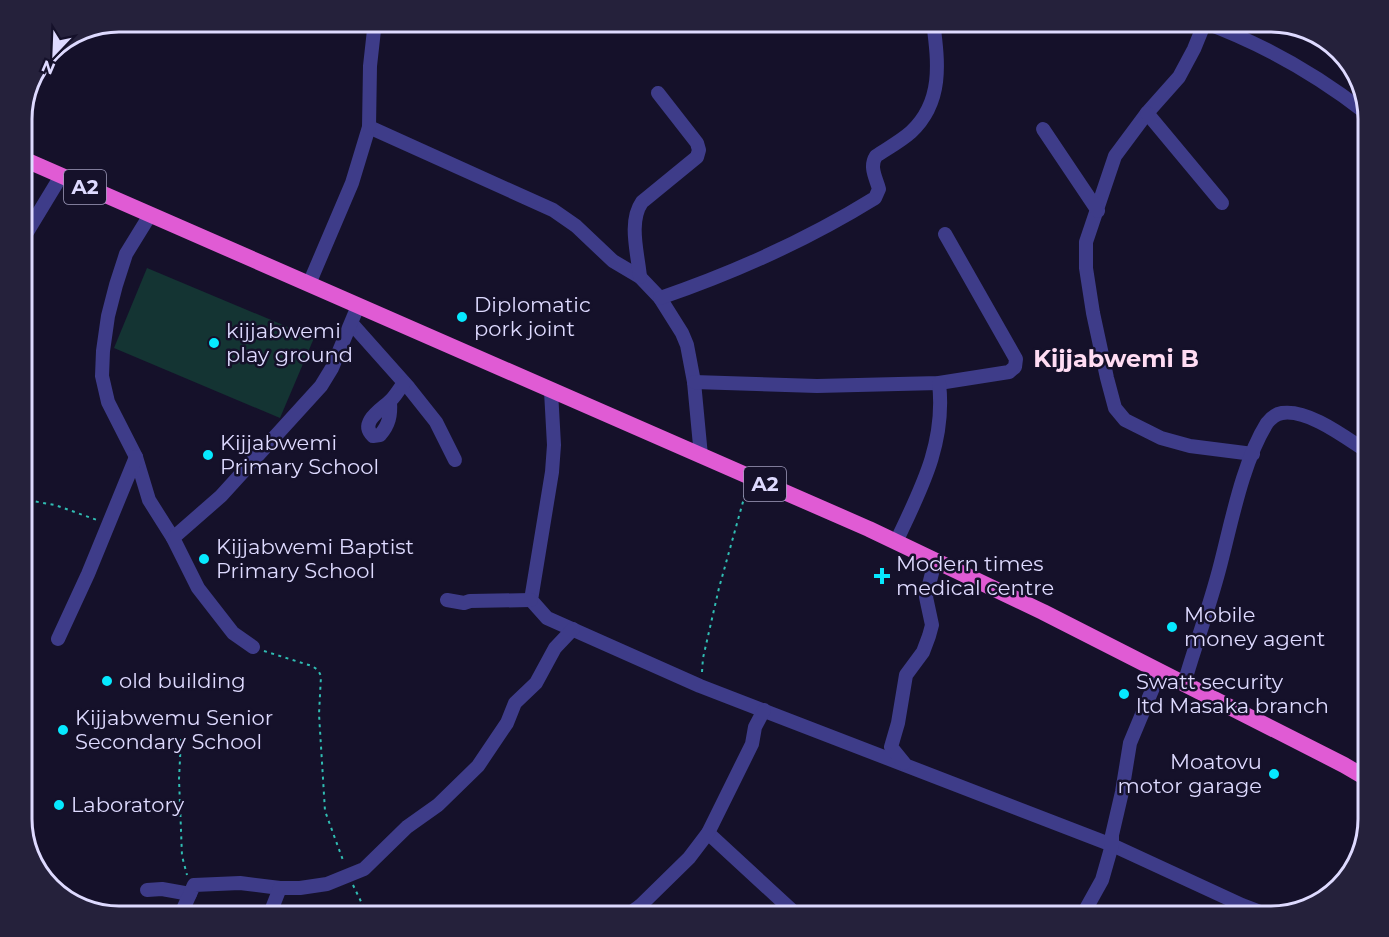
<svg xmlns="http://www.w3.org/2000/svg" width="1389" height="937" font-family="Montserrat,sans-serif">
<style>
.green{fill:#143433}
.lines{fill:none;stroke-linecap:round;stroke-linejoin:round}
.path{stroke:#30bdb3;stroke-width:2;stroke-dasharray:3 4.5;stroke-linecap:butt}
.minor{stroke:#3e3c89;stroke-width:14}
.trunk{stroke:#e05bd4;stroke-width:16}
.poi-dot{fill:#06e9ff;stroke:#15112a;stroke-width:2}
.labels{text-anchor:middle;stroke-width:5;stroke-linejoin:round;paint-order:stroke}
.shield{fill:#15112a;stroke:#a29ebf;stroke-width:1.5}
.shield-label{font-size:20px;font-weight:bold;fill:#dedaff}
.poi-label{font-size:21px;fill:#dedaff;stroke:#15112a;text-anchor:start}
.quarter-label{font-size:24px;font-weight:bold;fill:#ffdcf3;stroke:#15112a}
.rim{fill:none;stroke:#dedaff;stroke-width:3}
</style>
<rect width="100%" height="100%" fill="#15112a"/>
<path class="green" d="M 147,268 L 314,338 L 280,418 L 114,348 Z"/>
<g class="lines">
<g class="path">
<path d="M 21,499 L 55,505 L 97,520"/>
<path d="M 264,651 L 312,666 L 318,670 L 321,676 L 319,714 L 325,811 L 344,863"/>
<path d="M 702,672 L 703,658 L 719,588 L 746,491"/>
<path d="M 181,739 L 179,779 L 182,856 L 187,875"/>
<path d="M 353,885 L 368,916"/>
</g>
<g class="minor">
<path d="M 564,21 L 566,23"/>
<path d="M 1200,21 C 1259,42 1317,75 1366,113"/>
<path d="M 1205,22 L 1194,49 L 1179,77 L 1147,113 L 1115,156 L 1086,242 L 1086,268 L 1093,313 L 1107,378 L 1115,408 L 1125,420 L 1161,438 L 1190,446 L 1253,454"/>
<path d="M 1147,113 L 1222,203"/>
<path d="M 369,127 L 553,210 L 576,226 L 613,261 L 640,277 L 660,298 L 682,333 L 687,345 L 694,382 L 701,456"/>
<path d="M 1043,129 L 1098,211"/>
<path d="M 150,215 L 126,254 L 116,285 L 108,316 L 103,351 L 102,376 L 108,402 L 136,457 L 149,500 L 173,538"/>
<path d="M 21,242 L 61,176"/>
<path d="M 640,277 C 638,254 628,222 642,202 L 697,157 L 699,150 L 697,143 L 658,93"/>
<path d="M 309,284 L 352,183 L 369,127 L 370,66 L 375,21"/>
<path d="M 660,298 C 736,272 807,240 875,198 L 879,189 C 876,178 869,167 876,156 C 888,148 901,141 911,132 C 944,101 938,61 933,21"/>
<path d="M 352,324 L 409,388 L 436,422 L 455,460"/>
<path d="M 694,382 L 817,386 L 939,383 L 1009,372 L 1015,367 L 1016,359 L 945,234"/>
<path d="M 551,391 L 554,445 L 552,472 L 531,600 L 547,618 L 700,686 L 1112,845 L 1242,905 L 1271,916"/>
<path d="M 390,402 C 391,415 389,425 380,435 L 373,436 C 359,423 380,410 389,402 C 395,397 399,389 404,383"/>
<path d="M 896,542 C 921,489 946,443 939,383"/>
<path d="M 447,600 L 464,603 L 470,601 L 531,600"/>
<path d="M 58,639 L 88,574 L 136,457"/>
<path d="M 253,647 L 233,633 L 198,588 L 173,538 L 221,496 L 321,386 L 332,368 L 358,306"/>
<path d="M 1184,684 C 1195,646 1209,608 1219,570 C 1231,525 1242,463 1267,423 C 1271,418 1276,414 1282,413 C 1309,409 1346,438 1368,452"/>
<path d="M 904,763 L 891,747 L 898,723 L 906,675 L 923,652 L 929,636 L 932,625 L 926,597 L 935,561"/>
<path d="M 708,833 L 798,916"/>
<path d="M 147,890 L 162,889 L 190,894"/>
<path d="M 180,916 L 194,885 L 240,883 L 280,888"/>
<path d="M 269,916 L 280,888 L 300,888 L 327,884 L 364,869 L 407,827 L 438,805 L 478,766 L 507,723 L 515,703 L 536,683 L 555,648 L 573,629"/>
<path d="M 626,916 L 640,906"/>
<path d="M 643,916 L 640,906 L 689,858 L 708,833 L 752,744 L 755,727 L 764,710"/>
<path d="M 1082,916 L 1102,880 L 1112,845 L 1112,835 L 1122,792 L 1130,743 L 1160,671"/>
</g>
<path class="trunk" d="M 21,158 L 869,529 L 1043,612 L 1344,765 L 1368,779"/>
</g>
<g class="poi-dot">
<circle cx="462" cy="317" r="6"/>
<circle cx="214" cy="343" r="6"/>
<circle cx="208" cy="455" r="6"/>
<circle cx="204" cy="559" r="6"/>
<path d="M879 567h6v6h6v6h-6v6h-6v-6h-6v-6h6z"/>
<circle cx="1172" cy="627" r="6"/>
<circle cx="107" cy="681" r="6"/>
<circle cx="1124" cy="694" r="6"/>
<circle cx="63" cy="730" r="6"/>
<circle cx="1274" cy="774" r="6"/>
<circle cx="59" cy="805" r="6"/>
</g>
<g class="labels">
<g class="shield">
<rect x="64" y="170" width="42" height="34" rx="4.5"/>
<rect x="744" y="467" width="42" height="34" rx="4.5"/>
</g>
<g class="shield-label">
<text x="85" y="194">A2</text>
<text x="765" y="491">A2</text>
</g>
<g class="poi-label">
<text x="474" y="312">Diplomatic<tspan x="474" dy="24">pork joint</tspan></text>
<text x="226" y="338">kijjabwemi<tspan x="226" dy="24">play ground</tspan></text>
<text x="220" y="450">Kijjabwemi<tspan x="220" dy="24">Primary School</tspan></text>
<text x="216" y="554">Kijjabwemi Baptist<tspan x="216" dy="24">Primary School</tspan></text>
<text x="896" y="571">Modern times<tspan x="896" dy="24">medical centre</tspan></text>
<text x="1184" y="622">Mobile<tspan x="1184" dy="24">money agent</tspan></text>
<text x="119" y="688">old building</text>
<text x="1136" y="689">Swatt security<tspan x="1136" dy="24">ltd Masaka branch</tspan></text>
<text x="75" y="725">Kijjabwemu Senior<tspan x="75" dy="24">Secondary School</tspan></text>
<text x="1262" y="769" text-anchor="end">Moatovu<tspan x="1262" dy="24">motor garage</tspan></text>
<text x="71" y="812">Laboratory</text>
</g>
<g class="quarter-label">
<text x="1116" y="367">Kijjabwemi B</text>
</g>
</g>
<path d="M0 0H1389V937H0ZM119 32H1271A87 87 0 0 1 1358 119V819A87 87 0 0 1 1271 906H119A87 87 0 0 1 32 819V119A87 87 0 0 1 119 32Z" fill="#25213b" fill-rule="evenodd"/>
<path class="rim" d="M119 32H1271A87 87 0 0 1 1358 119V819A87 87 0 0 1 1271 906H119A87 87 0 0 1 32 819V119A87 87 0 0 1 119 32Z"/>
<g transform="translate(54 54) rotate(203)" stroke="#15112a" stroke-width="4.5" paint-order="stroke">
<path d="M0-4.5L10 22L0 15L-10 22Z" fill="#dedaff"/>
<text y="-9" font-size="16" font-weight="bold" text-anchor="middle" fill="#dedaff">N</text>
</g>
</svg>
